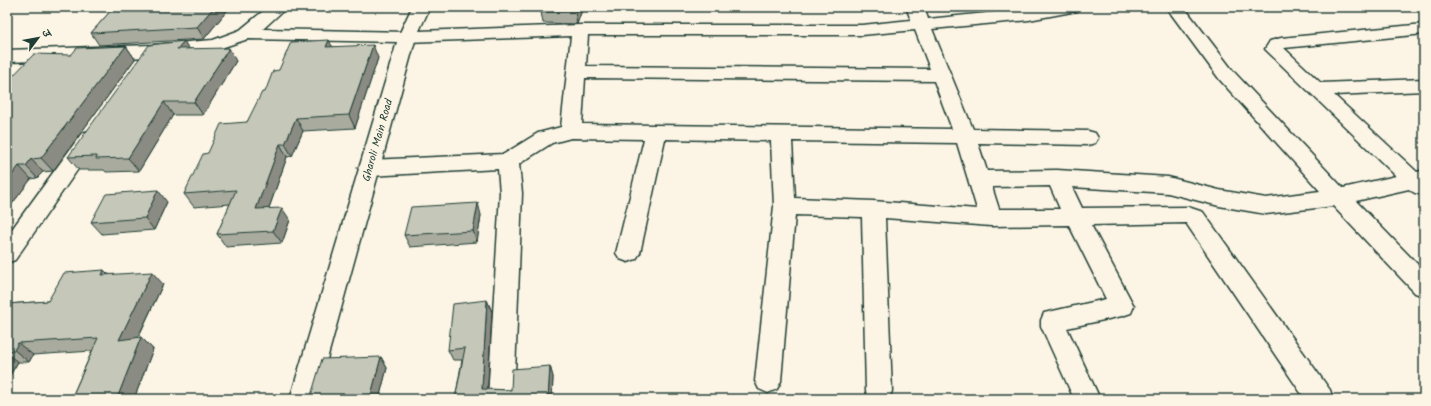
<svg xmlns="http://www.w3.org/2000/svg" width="1431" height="406" font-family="Kalam,'Playpen Sans Deva',sans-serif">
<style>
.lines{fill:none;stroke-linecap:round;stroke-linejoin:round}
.street-casing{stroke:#1f3d34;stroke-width:3}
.secondary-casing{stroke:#1f3d34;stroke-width:3}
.street{fill:#fcf5e5;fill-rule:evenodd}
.secondary{fill:#fcf5e5;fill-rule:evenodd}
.wall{fill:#a9ab9f;stroke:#1f3d34}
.shaded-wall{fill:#8a8b82;stroke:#1f3d34}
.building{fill:#c5c7b9;stroke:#1f3d34}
.labels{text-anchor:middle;stroke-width:3;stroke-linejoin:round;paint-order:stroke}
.street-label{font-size:11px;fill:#1f3d34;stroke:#fcf5e5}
</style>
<rect width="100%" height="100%" fill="#fcf5e5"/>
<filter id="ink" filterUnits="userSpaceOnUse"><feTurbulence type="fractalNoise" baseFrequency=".025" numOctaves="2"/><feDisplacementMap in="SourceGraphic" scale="8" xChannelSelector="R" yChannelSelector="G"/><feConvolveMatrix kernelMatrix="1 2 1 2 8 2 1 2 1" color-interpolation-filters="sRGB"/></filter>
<g filter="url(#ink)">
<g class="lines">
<defs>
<g id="street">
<path d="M 412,7 L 430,7 L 419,31 L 580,25 L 862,25 L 911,20 L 906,7 L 924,7 L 928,19 L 1044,7 L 1080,7 L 1077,11 L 1029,20 L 932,29 L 973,129 L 1088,131 L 1095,133 L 1098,138 L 1095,143 L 1088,145 L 978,143 L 987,171 L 1057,170 L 1168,177 L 1219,190 L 1266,198 L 1320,191 L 1220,80 L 1166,7 L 1184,7 L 1234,72 L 1343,188 L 1396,176 L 1265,49 L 1270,41 L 1281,38 L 1424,24 L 1424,34 L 1284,48 L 1321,83 L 1424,79 L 1424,91 L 1334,95 L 1417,172 L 1424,170 L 1424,194 C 1418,195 1413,193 1409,189 L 1356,201 L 1424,271 L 1424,296 L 1415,293 L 1333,206 L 1266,214 L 1219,206 L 1168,193 L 1072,187 L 1082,208 L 1188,207 L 1203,212 L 1330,390 L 1333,399 L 1305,399 L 1186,223 L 1091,225 L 1134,306 L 1131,313 L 1122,316 L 1067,328 L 1100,399 L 1074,399 L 1041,326 L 1041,320 L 1044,313 L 1106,299 L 1069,225 L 991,226 L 885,218 L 892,391 L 889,399 L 869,399 L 866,391 L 862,217 L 795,215 L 781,381 L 777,389 L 768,393 L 759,389 L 755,381 L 774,206 L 771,141 L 665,139 L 640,253 L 636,259 L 628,262 L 620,259 L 616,253 L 644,139 L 571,138 L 552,143 L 519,164 L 522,193 L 514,399 L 488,399 L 500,193 L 498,169 L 369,176 L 362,173 L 358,168 L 362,163 L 369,160 L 504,154 L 538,133 L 561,127 L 571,36 L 407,42 L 401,41 L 398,37 ZM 915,30 L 930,69 L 586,66 L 588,35 L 862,35 ZM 585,78 L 934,81 L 952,129 L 582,124 ZM 792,141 L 957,143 L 977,209 L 873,201 L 795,198 ZM 1050,186 L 1060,209 L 999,209 L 992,187 Z"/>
<path d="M 89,131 L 96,133 L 99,138 L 96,143 L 15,260 L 7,263 L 7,236 L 82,133 Z"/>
</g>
<path id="secondary" d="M 268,7 L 287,7 L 263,29 L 407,32 L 413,33 L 416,37 L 316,399 L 290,399 L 397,42 L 248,39 L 215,50 L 152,57 L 7,62 L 7,50 L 152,45 L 213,40 L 240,30 Z"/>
</defs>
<use href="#street" class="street-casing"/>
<use href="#secondary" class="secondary-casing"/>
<use href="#street" class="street"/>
<use href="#secondary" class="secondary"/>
</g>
<g class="wall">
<path d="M 114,7 L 230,7 L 204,39 L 99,45 L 91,33 Z"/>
<path d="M 583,7 L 577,24 L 543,23 L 541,12 Z"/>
<path d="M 126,46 L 135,59 L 53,171 L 43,172 L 37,178 L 31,179 L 9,208 L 7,208 L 7,82 L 71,55 Z"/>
<path d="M 332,46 L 378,58 L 355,128 L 303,131 L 292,156 L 287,157 L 269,208 L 290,220 L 282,243 L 226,247 L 217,234 L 230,204 L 194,207 L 184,194 L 208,153 L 247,122 L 279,70 Z"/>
<path d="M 188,48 L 236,61 L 203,115 L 173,115 L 139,171 L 106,172 L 104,170 L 79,170 L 68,157 Z"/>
<path d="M 167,202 L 154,230 L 102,234 L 91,222 Z"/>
<path d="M 481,215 L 477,242 L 410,247 L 404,235 Z"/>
<path d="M 104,270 L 108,274 L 163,284 L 138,338 L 141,337 L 153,349 L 134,399 L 71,399 L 92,351 L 33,355 L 29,362 L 18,362 L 7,380 L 7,304 L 48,301 Z"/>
<path d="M 487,300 L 492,312 L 487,389 L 511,390 L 550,366 L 553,377 L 552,399 L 455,399 L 462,360 L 453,360 L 448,350 Z"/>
<path d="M 381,357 L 387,368 L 379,399 L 310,399 Z"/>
</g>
<g class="shaded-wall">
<path d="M 214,7 L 230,7 L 204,39 L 197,27 Z"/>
<path d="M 577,7 L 583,7 L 577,24 L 575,12 Z"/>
<path d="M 329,40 L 335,53 L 326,47 Z"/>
<path d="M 184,41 L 192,54 L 177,49 Z"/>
<path d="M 373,45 L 378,58 L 355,128 L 349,115 Z"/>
<path d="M 126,46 L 135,59 L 53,171 L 41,158 Z"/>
<path d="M 229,48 L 236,61 L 203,115 L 194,102 Z"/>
<path d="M 164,102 L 173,115 L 139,171 L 128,158 Z"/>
<path d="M 296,118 L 303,131 L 292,156 L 285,144 Z"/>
<path d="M 280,144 L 287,157 L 264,222 L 256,209 Z"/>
<path d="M 31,159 L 43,172 L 37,178 L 26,166 Z"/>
<path d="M 19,166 L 31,179 L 9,208 L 7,206 L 7,181 Z"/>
<path d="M 158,190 L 167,202 L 154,230 L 145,218 Z"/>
<path d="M 478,203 L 481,215 L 477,242 L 473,231 Z"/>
<path d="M 282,208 L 290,220 L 282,243 L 273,231 Z"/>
<path d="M 104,270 L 116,282 L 102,275 Z"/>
<path d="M 152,272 L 163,284 L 131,352 L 119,340 Z"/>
<path d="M 487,300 L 492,312 L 487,399 L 482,389 Z"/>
<path d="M 141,337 L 153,349 L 134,399 L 119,399 L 118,396 Z"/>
<path d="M 18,343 L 33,355 L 29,362 L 14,350 Z"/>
<path d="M 7,354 L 18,362 L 7,380 Z"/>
<path d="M 381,357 L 387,368 L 379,399 L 373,399 L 371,395 Z"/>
<path d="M 550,366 L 553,377 L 552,399 L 548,399 Z"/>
<path d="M 366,395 L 369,399 L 365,399 Z"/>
</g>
<g class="building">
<path d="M 114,7 L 214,7 L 197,27 L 91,33 Z"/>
<path d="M 543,7 L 577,7 L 575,12 L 541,12 Z"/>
<path d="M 329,40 L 326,47 L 373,45 L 349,115 L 296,118 L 285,144 L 280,144 L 256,209 L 282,208 L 273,231 L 217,234 L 236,190 L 184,194 L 203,154 L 208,153 L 221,124 L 247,122 L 262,92 L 265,92 L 273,71 L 279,70 L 291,42 Z"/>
<path d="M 184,41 L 177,49 L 229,48 L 194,102 L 164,102 L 128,158 L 96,159 L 97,156 L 68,157 L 149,45 Z"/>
<path d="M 126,46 L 41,158 L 31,159 L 26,166 L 19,166 L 7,181 L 7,82 L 34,54 L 71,55 L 77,48 Z"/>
<path d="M 158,190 L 145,218 L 91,222 L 106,194 Z"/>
<path d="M 478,203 L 473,231 L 404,235 L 411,207 Z"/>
<path d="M 104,270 L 102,275 L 152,272 L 119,340 L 141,337 L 118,396 L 120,396 L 119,399 L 71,399 L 98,338 L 18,343 L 14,350 L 7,350 L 7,304 L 48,301 L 64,273 Z"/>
<path d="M 487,300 L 482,389 L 511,390 L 512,369 L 550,366 L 548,399 L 455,399 L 465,348 L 448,350 L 453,304 Z"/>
<path d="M 381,357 L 371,395 L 366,395 L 365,399 L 310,399 L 322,359 Z"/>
</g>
</g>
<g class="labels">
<g class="street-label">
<text transform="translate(377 140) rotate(-74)" y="4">Gharoli Main Road</text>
</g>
</g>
<rect width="1431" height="406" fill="none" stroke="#fcf5e5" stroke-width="24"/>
<rect x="12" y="12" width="1407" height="382" fill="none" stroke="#1f3d34" stroke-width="1.5" filter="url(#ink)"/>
<g transform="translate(38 38) rotate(58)" stroke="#fcf5e5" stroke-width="3" paint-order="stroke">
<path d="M0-3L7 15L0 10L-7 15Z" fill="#1f3d34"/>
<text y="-6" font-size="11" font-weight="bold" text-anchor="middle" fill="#1f3d34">उ</text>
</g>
</svg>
